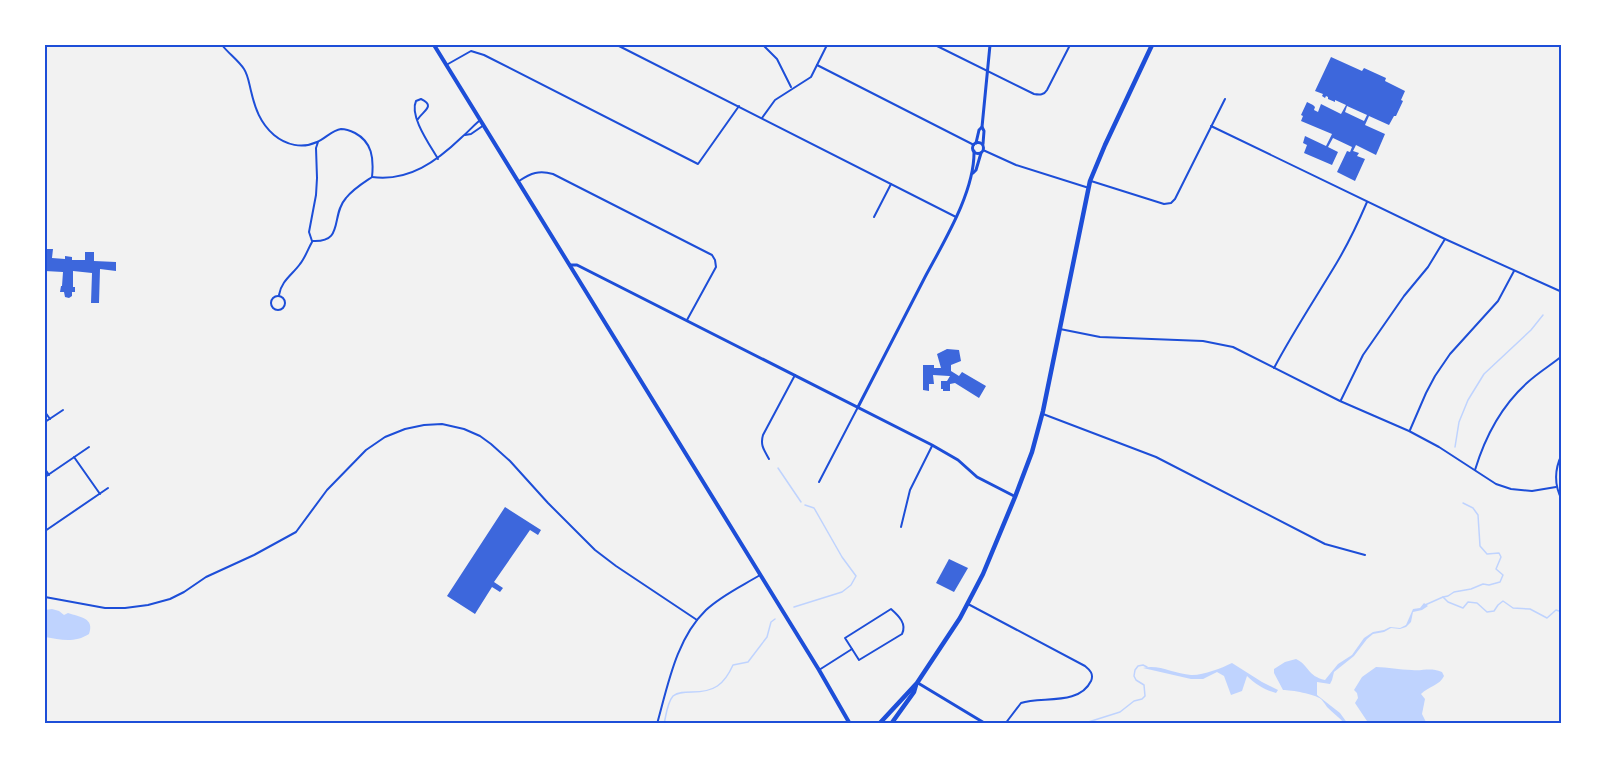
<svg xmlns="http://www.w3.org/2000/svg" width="1607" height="769" font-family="'Titillium Web',sans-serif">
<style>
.water{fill:#bfd3fe}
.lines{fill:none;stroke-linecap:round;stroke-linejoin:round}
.stream{stroke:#bfd3fe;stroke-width:1.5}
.building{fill:#3d67dc;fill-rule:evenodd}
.minor{stroke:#1d4ed8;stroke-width:2}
.tertiary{stroke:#1d4ed8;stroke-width:3}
.secondary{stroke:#1d4ed8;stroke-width:4}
.primary{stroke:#1d4ed8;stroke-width:4.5}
.neatline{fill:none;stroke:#1d4ed8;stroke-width:2}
</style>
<rect width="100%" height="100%" fill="#f2f2f2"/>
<g class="water">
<path d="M 1424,603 L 1428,606 L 1422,610 L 1413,612 L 1411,622 L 1406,627 L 1400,629 L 1391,628 L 1384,632 L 1373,634 L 1367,639 L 1354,656 L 1334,672 L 1332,680 L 1330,684 L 1317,682 L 1317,695 L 1340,713 L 1348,724 L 1345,724 C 1339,717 1333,713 1327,707 C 1325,704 1323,701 1321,699 C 1314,694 1292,690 1283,690 L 1274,673 L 1274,669 L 1285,662 L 1296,659 C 1309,665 1307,676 1325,680 L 1338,664 L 1352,655 L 1364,638 L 1373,632 L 1384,630 L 1390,627 L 1400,628 L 1406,625 L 1413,609 L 1420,608 Z"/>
<path d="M 52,609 L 59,611 L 64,615 L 68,613 C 80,617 95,618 89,634 C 75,643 61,640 45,637 L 45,610 Z"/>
<path d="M 1232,663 L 1262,682 L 1278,690 L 1276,693 C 1265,690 1255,684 1247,676 L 1242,691 L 1231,695 L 1224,676 L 1217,672 L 1203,679 L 1191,679 L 1143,668 C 1159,664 1174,674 1191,675 C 1201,676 1222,668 1232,663 Z"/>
<path d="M 1376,667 C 1388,667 1399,670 1412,670 C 1424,671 1430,667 1442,672 L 1444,676 C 1440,685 1428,687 1421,694 L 1425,699 L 1422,714 L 1427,724 L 1369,724 L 1355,703 L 1358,698 L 1357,693 L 1354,690 L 1362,677 Z"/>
</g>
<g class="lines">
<g class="stream">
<path d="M 1455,447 L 1459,422 L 1468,400 L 1484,374 L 1531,330 L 1543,315"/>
<path d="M 778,468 L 801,502"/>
<path d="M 1443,597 L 1448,596 L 1454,592 L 1471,589 L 1483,584 L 1489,585 L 1500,582 L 1503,575 L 1496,569 L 1501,557 L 1499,553 L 1487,554 L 1480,546 L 1478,515 L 1473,508 L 1463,503"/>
<path d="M 1425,605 L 1443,597 L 1448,602 L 1463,608 L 1468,602 L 1477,603 L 1487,612 L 1494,611 L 1498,605 L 1503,601 L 1513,608 L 1530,609 L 1547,618 L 1556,610 L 1562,612"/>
<path d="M 794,607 L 842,592 L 851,585 L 856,576 L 842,557 L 814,508 L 805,505"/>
<path d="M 232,723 L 234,724"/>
<path d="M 664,724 C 666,716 667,703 673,696 C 678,692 685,692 692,692 C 714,692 724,685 733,665 L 748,662 L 767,637 L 771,622 L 775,619"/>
<path d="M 1082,724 L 1120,712 L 1134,701 L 1142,699 L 1145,696 L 1144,685 L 1136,680 L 1134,676 L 1135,670 L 1138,666 L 1143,665 L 1147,667"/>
</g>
</g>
<g class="building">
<path d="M 1331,57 L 1362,71 L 1364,68 L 1386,78 L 1385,81 L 1405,91 L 1401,100 L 1403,101 L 1396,116 L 1394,116 L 1389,125 L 1369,116 L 1365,125 L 1385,134 L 1376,155 L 1356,145 L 1353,151 L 1359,153 L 1357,156 L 1365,159 L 1355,181 L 1337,172 L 1347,151 L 1350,152 L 1352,147 L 1333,138 L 1328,147 L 1338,152 L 1332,165 L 1304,153 L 1307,145 L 1303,143 L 1305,136 L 1326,146 L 1332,134 L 1301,121 L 1303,116 L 1301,115 L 1307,102 L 1313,105 L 1315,107 L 1314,110 L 1318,112 L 1321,104 L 1341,114 L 1346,105 L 1335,100 L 1335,102 L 1328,99 L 1328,97 L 1326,96 L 1325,98 L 1322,96 L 1323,94 L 1315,91 ZM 1347,106 L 1367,115 L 1364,121 L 1345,112 Z"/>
<path d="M 45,249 L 53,249 L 52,258 L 65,259 L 65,256 L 72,257 L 72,260 L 85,260 L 85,252 L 94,252 L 94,261 L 116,262 L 116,271 L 100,269 L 99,303 L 91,303 L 92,273 L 73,271 L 73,287 L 75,287 L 75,292 L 72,292 L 72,296 L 69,298 L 65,297 L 64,292 L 60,292 L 61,286 L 62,286 L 63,272 L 45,271 Z"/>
<path d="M 947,349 L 959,350 L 961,361 L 951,365 L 951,371 L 959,376 L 962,372 L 986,386 L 979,398 L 955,383 L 950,384 L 950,391 L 943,391 L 943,389 L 941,389 L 941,381 L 947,381 L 950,376 L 949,376 L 933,375 L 934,384 L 929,384 L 929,391 L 923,390 L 923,365 L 934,365 L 934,368 L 941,368 L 937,354 Z"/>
<path d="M 505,507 L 541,530 L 538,535 L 530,530 L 494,582 L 503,588 L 500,592 L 492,587 L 475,614 L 447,596 Z"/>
<path d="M 949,559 L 968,568 L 954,592 L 936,583 Z"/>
</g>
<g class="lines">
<g class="minor">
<path d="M 222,45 C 228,53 238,60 244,69 C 248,75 249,83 251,91 C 255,108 260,123 274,135 C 286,145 302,149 317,142 C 325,139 332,130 341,129 C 346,129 351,131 355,133 C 372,142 374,158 372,177 C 363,183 353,189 346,198 C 330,216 345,243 312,241 L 309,232 L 316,195 L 317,178 L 316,148 L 318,142"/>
<path d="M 617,45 L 956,217"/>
<path d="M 763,45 L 777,59 L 791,87"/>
<path d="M 935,45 L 1034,94 C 1040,95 1044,95 1047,90 L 1070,45"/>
<path d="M 1412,46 L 1412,45"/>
<path d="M 448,64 L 471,51 L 484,55 L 698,164 L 739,106"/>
<path d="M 817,65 L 974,145"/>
<path d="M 762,118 L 775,100 L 811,77 L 827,45"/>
<path d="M 418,119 C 423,111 436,106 421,99 L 416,101 C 409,116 430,145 438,159"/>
<path d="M 1211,126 L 1445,239 L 1562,292"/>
<path d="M 465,135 L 471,134 L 484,125"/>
<path d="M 983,150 L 1016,165 L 1089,188"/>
<path d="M 372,177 C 409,182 437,161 462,137 C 468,132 472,127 479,121"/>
<path d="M 519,181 C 531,173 539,170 553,174 L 712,255 L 715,260 L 716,267 L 687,320"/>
<path d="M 1091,181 L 1164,204 L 1171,203 L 1175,199 L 1225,99"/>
<path d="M 874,217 L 891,184"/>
<path d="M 279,295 C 281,281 293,274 300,264 C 305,258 308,249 312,242"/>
<circle cx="278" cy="303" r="7"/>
<path d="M 1060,329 L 1100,337 L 1203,341 L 1233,347 L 1340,401 L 1409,431 L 1439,447 L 1496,484 L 1511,489 L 1532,491 L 1556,487"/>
<path d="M 1274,368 C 1293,332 1315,299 1336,264 C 1348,244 1358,223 1367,202"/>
<path d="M 1341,400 L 1363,355 L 1404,296 L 1428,267 L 1445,239"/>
<path d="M 45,412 L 50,419"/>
<path d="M 1043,414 L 1156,457 L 1325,544 L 1365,555"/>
<path d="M 45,422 L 63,410"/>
<path d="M 1410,430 L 1426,393 L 1435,376 L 1450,354 L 1498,301 L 1514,271"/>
<path d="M 1562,454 C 1554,470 1554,485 1562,500"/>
<path d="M 74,457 L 100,494"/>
<path d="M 769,459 C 764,450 760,445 763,435 L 795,375"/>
<path d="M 45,469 L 49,475"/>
<path d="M 1475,470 C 1485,437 1502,405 1528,382 C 1539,372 1551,365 1562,356"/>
<path d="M 45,477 L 89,447"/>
<path d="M 819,482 L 858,407"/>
<path d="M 901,527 L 910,490 L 932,446"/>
<path d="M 45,531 L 108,488"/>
<path d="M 45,597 L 105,608 L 125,608 L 148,605 L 170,599 L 184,592 L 206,577 L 254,555 L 296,532 L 327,490 L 366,450 L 385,437 L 405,429 L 424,425 L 442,424 L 464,429 L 480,436 L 491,444 L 510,461 L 548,503 L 595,550 L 616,566 L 697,620"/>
<path d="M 968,604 L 1085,666 C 1090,670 1094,674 1091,681 C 1079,706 1041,696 1021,703 L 1005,724"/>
<path d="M 891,609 C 899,616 907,624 902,634 L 859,660 L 845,638 Z"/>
<path d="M 819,670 L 852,649"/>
<path d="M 657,724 C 668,685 676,639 706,610 C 722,595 742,586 760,575"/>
</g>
<g class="tertiary">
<circle cx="978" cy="148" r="5.5"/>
<path d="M 976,143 L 979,130 L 982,127"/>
<path d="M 983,144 L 984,131 L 982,127 L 990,45"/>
<path d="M 973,173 L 976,170 L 981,153"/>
<path d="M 570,265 L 577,265 L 932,445 L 958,460 L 977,477 L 1014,496"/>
<path d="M 858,407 C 880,364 902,322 924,279 C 943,243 975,192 974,151"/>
<path d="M 918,683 L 986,724"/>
</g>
<path class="secondary" d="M 434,45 L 819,670 L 850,724"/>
<g class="primary">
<path d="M 879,724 L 917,683 L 960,618 L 983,574 L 1015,497 L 1032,452 L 1043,411 L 1090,181 L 1105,145 L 1152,45"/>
<path d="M 891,724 L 914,692 L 916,685"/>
</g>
</g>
<rect width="1607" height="769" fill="none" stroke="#ffffff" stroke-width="93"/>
<rect x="46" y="46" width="1514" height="676" class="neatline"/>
</svg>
